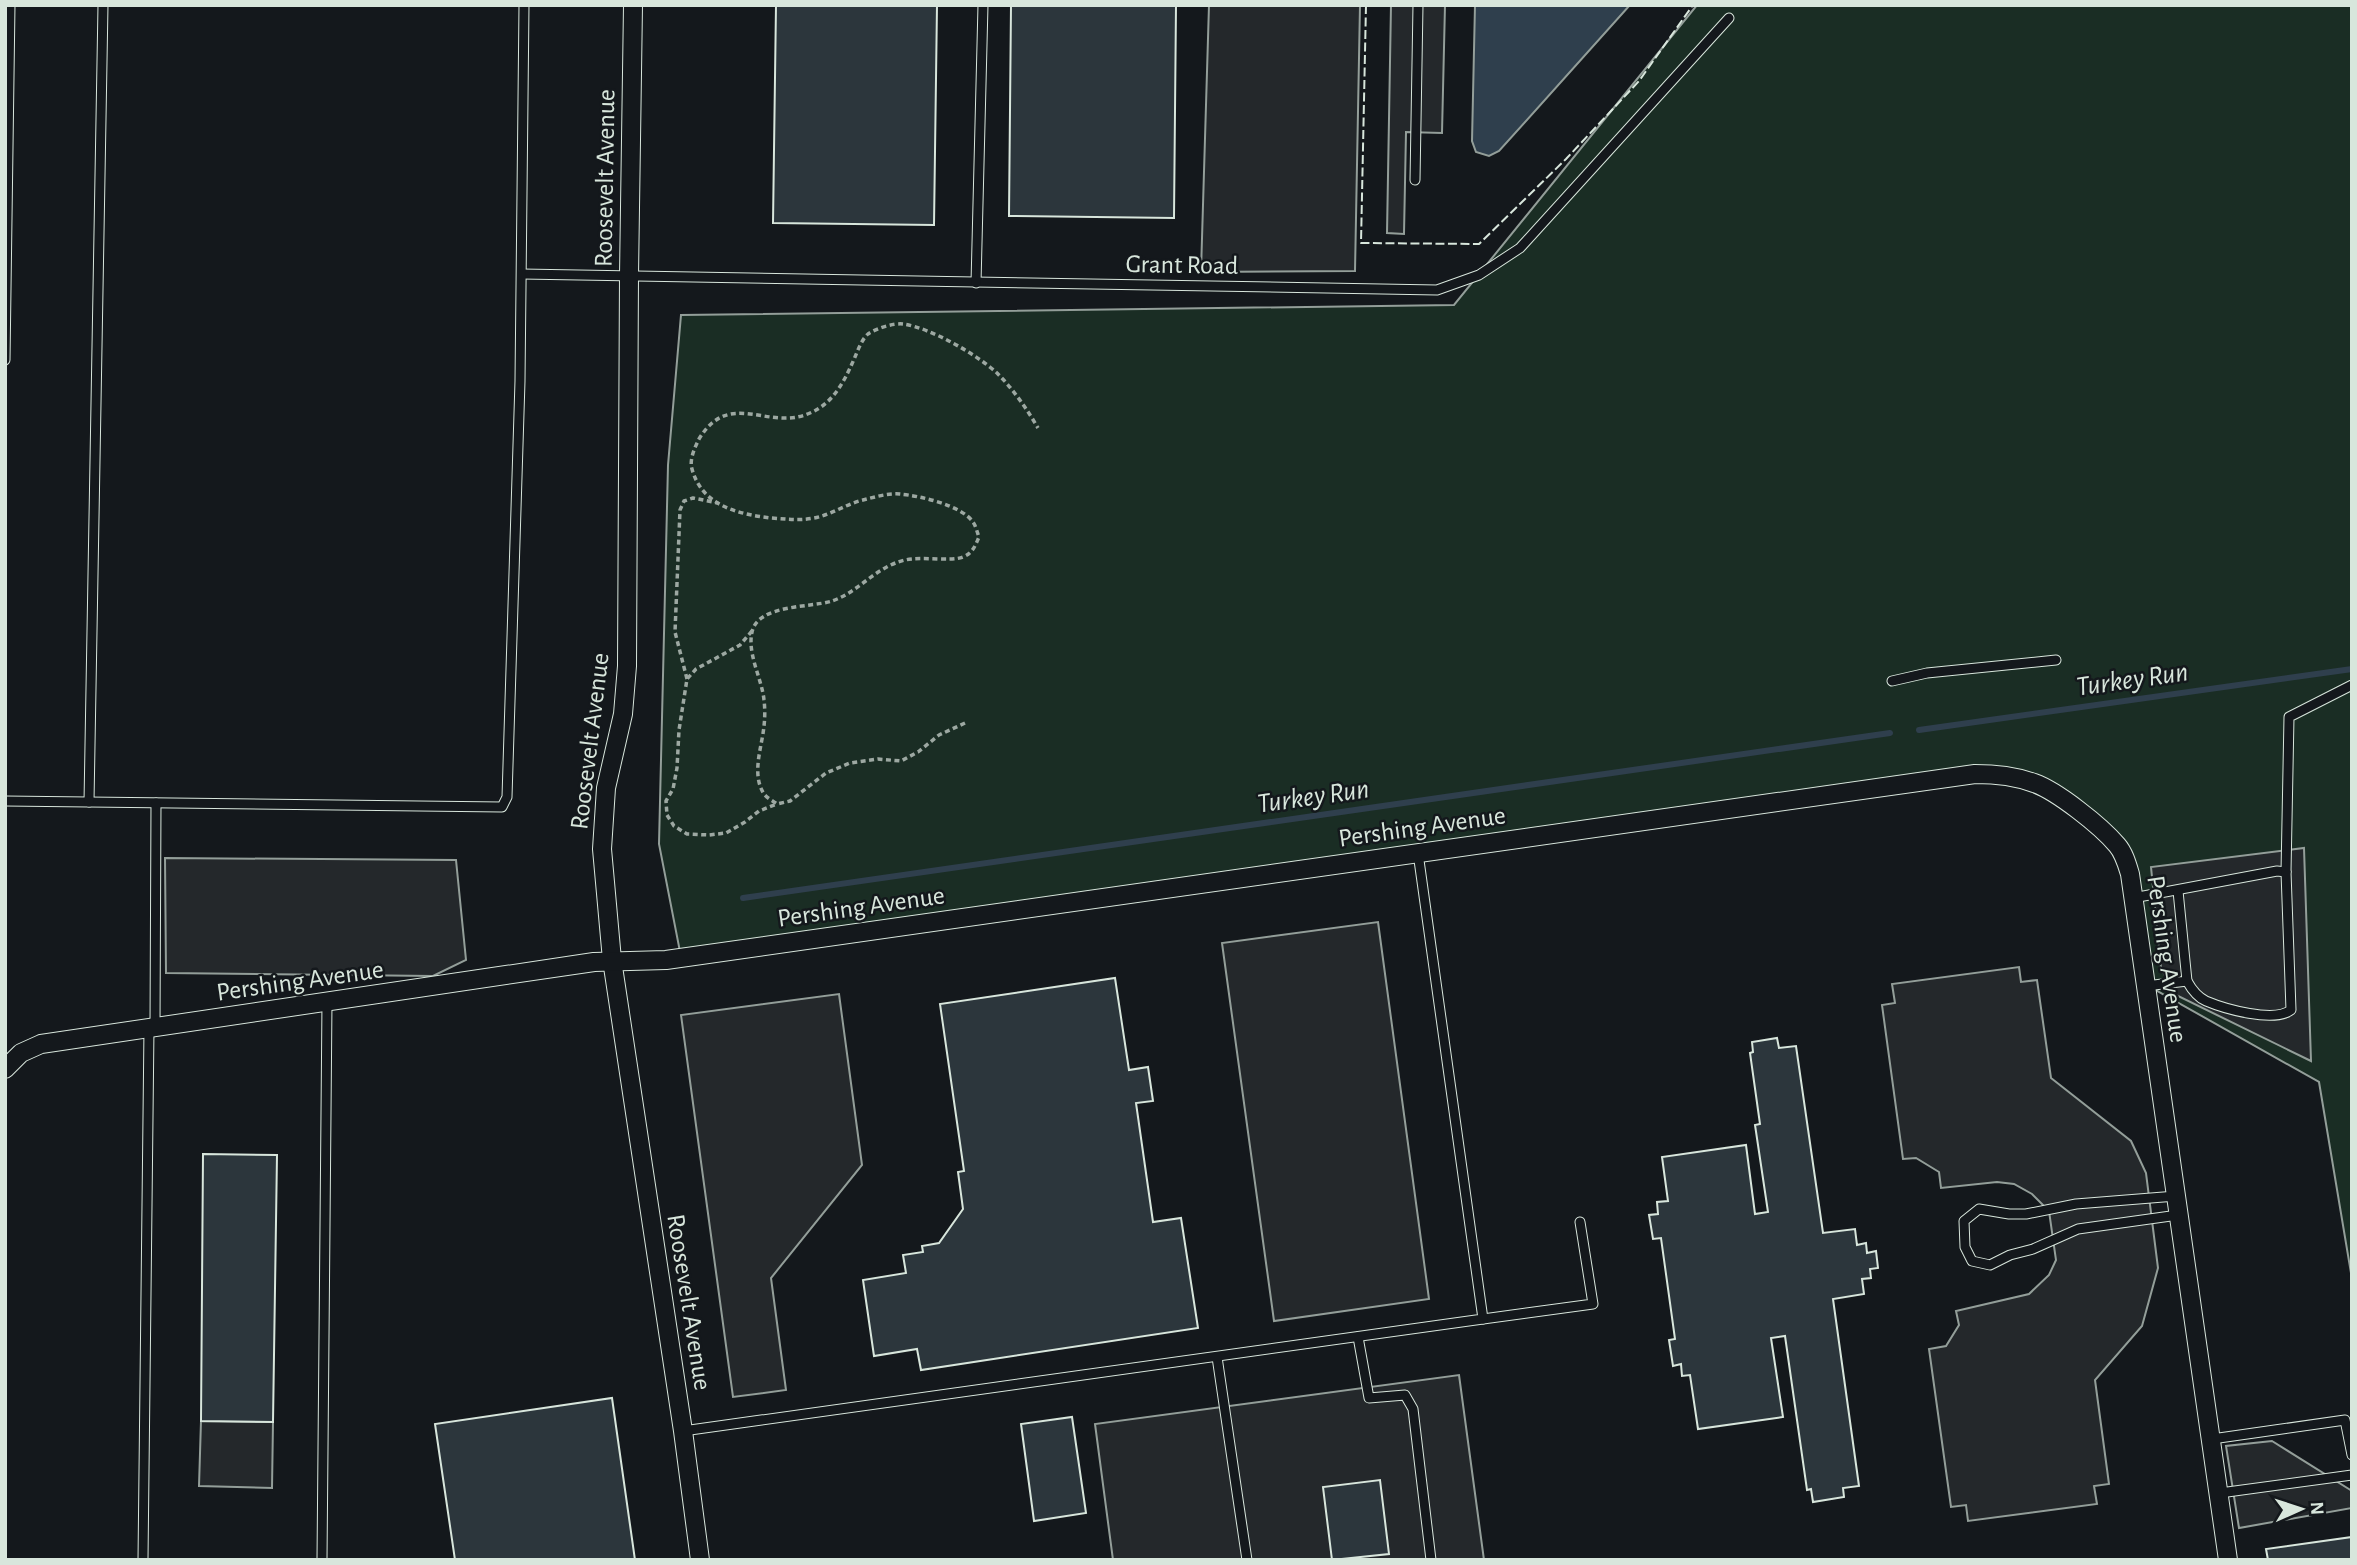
<svg xmlns="http://www.w3.org/2000/svg" width="2357" height="1565" font-family="'Alegreya Sans',sans-serif">
<style>
.green{fill:#1a2d24;stroke:#939e99;stroke-width:2}
.parking{fill:#24282b;stroke:#939e99;stroke-width:2}
.water{fill:#2f3f4d;stroke:#939e99;stroke-width:2}
.lines{fill:none;stroke-linecap:round;stroke-linejoin:round}
.stream{stroke:#2f3f4d;stroke-width:6}
.building{fill:#2c363c;stroke:#d8e6dc;stroke-width:2}
.lane-casing{stroke:#d8e6dc;stroke-width:11}
.street-casing{stroke:#d8e6dc;stroke-width:20}
.path{stroke:#9da8a2;stroke-width:3.5;stroke-dasharray:5 3.5;stroke-linecap:butt}
.lane{stroke:#14181c;stroke-width:9}
.street{stroke:#14181c;stroke-width:18}
.fence{stroke:#d8e6dc;stroke-width:2;stroke-dasharray:9 3.5;stroke-linecap:butt}
.labels{text-anchor:middle;stroke-width:5;stroke-linejoin:round;paint-order:stroke}
.street-label{font-size:26px;fill:#d8e6dc;stroke:#14181c}
.water-label{font-size:28px;font-style:italic;fill:#d8e6dc;stroke:#14181c}
</style>
<rect width="100%" height="100%" fill="#14181c"/>
<path class="green" d="M 1697,5 L 2352,5 L 2352,1279 L 2319,1082 L 2145,984 L 2126,860 L 2059,797 L 1996,774 L 681,957 L 659,844 L 668,465 L 681,315 L 1454,305 Z"/>
<g class="parking">
<path d="M 1209,5 L 1360,5 L 1355,271 L 1201,272 Z"/>
<path d="M 1391,5 L 1445,5 L 1442,133 L 1406,132 L 1404,234 L 1387,233 Z"/>
<path d="M 2304,848 L 2311,1061 L 2174,994 L 2161,968 L 2151,867 Z"/>
<path d="M 165,858 L 456,860 L 466,960 L 433,976 L 166,973 Z"/>
<path d="M 1378,922 L 1429,1299 L 1274,1321 L 1222,943 Z"/>
<path d="M 2019,967 L 2021,982 L 2037,980 L 2051,1078 L 2131,1141 L 2146,1173 L 2158,1268 L 2142,1326 L 2095,1380 L 2109,1484 L 2094,1486 L 2097,1504 L 1968,1521 L 1966,1505 L 1951,1507 L 1929,1349 L 1946,1346 L 1959,1325 L 1956,1311 L 2029,1294 L 2049,1275 L 2056,1260 L 2049,1211 L 2032,1194 L 2014,1184 L 1997,1182 L 1941,1188 L 1939,1172 L 1916,1158 L 1903,1159 L 1882,1005 L 1895,1003 L 1892,984 Z"/>
<path d="M 839,994 L 862,1165 L 771,1278 L 786,1390 L 733,1397 L 681,1015 Z"/>
<path d="M 1459,1375 L 1484,1560 L 1113,1560 L 1095,1424 Z"/>
<path d="M 201,1421 L 273,1422 L 272,1488 L 199,1486 Z"/>
<path d="M 2272,1441 L 2352,1491 L 2352,1508 L 2239,1528 L 2226,1446 Z"/>
</g>
<path class="water" d="M 1475,5 L 1630,5 L 1499,151 L 1489,156 L 1476,152 L 1472,141 Z"/>
<g class="lines">
<g class="stream">
<path d="M 1919,730 L 2352,669"/>
<path d="M 743,898 L 1890,733"/>
</g>
</g>
<g class="building">
<path d="M 776,5 L 937,5 L 934,225 L 773,223 Z"/>
<path d="M 1011,5 L 1176,5 L 1174,218 L 1009,216 Z"/>
<path d="M 1115,978 L 1129,1070 L 1148,1067 L 1153,1101 L 1136,1103 L 1153,1222 L 1181,1218 L 1198,1328 L 921,1370 L 917,1349 L 874,1356 L 863,1280 L 906,1273 L 903,1255 L 923,1252 L 922,1246 L 939,1243 L 963,1209 L 958,1172 L 964,1171 L 940,1004 Z"/>
<path d="M 1777,1038 L 1779,1048 L 1796,1046 L 1823,1233 L 1855,1229 L 1857,1245 L 1866,1243 L 1867,1253 L 1876,1251 L 1878,1268 L 1870,1269 L 1871,1278 L 1862,1279 L 1864,1294 L 1833,1299 L 1859,1486 L 1843,1488 L 1844,1497 L 1813,1502 L 1811,1489 L 1807,1490 L 1785,1336 L 1771,1338 L 1783,1417 L 1698,1429 L 1690,1375 L 1682,1376 L 1681,1364 L 1673,1366 L 1669,1340 L 1675,1339 L 1661,1238 L 1653,1239 L 1649,1215 L 1658,1214 L 1657,1202 L 1668,1201 L 1662,1157 L 1746,1145 L 1755,1214 L 1768,1212 L 1755,1125 L 1760,1124 L 1750,1053 L 1753,1052 L 1752,1042 Z"/>
<path d="M 203,1154 L 277,1155 L 273,1422 L 201,1421 Z"/>
<path d="M 612,1398 L 635,1560 L 455,1560 L 435,1424 Z"/>
<path d="M 1072,1417 L 1086,1513 L 1034,1521 L 1021,1424 Z"/>
<path d="M 1380,1480 L 1389,1554 L 1332,1560 L 1323,1487 Z"/>
<path d="M 2352,1537 L 2352,1560 L 2268,1560 L 2266,1549 Z"/>
</g>
<g class="lines">
<defs>
<g id="lane">
<path d="M 1415,180 L 1418,5"/>
<path d="M 522,274 L 1437,290 L 1479,275 L 1520,248 L 1729,18"/>
<path d="M 976,283 L 983,5"/>
<path d="M 5,360 L 10,5"/>
<path d="M 1892,681 L 1927,673 L 2056,660"/>
<path d="M 5,801 L 502,807 L 507,797 L 520,381 L 524,5"/>
<path d="M 89,802 L 103,5"/>
<path d="M 2133,898 L 2277,871 L 2286,872"/>
<path d="M 2187,981 C 2192,990 2197,997 2206,1001 C 2225,1009 2274,1023 2291,1010 L 2286,872 L 2289,717 L 2352,685"/>
<path d="M 2146,986 L 2187,981 L 2178,891"/>
<path d="M 155,1027 L 156,803"/>
<path d="M 2176,1196 L 2076,1204 L 2026,1214 L 2009,1214 L 1979,1209 L 1964,1221 L 1965,1247 L 1972,1261 L 1990,1265 L 2010,1255 L 2033,1249 L 2078,1229 L 2178,1215"/>
<path d="M 1483,1319 L 1593,1304 L 1580,1222"/>
<path d="M 1358,1337 L 1369,1398 L 1405,1395 L 1413,1409 L 1431,1560"/>
<path d="M 1217,1357 L 1247,1560"/>
<path d="M 683,1431 L 1483,1319 L 1418,853"/>
<path d="M 2212,1439 L 2345,1420 L 2352,1455"/>
<path d="M 2220,1493 L 2352,1475"/>
<path d="M 143,1560 L 149,1028"/>
<path d="M 322,1560 L 327,1002"/>
</g>
<g id="street">
<path d="M 633,5 L 629,275 L 627,666 L 623,714 L 606,788 L 602,849 L 612,960 L 683,1431 L 700,1560"/>
<path d="M 5,1069 L 21,1053 L 41,1044 L 594,962 L 666,960 L 1975,774 C 1995,774 2015,776 2034,783 C 2057,791 2101,826 2117,845 C 2124,853 2127,864 2130,874 L 2228,1560"/>
</g>
</defs>
<use href="#lane" class="lane-casing"/>
<use href="#street" class="street-casing"/>
<g class="path">
<path d="M 752,631 L 740,645 L 696,669 L 687,679 L 679,730 L 677,768 L 673,789 L 666,801 L 667,815 L 674,826 L 687,834 L 709,835 L 726,833 L 745,822 L 759,811 L 777,804"/>
<path d="M 687,679 L 675,632 L 680,510 L 684,501 L 693,498 L 718,503"/>
<path d="M 965,723 L 939,735 L 918,752 L 901,761 L 878,759 L 850,763 L 826,773 L 790,801 L 777,804 C 773,801 767,798 764,794 C 751,774 762,747 764,726 C 765,718 765,708 764,700 C 762,679 747,654 752,632 C 758,604 810,608 832,601 C 859,592 875,567 905,560 C 922,556 951,562 963,557 C 973,553 975,546 979,537 C 977,532 976,526 973,522 C 961,505 920,496 900,494 C 888,493 875,497 863,500 C 846,504 831,515 814,518 C 799,521 786,519 771,518 C 738,514 702,506 692,469 C 689,460 695,447 699,439 C 730,388 768,432 810,413 C 834,403 845,380 855,357 C 858,350 862,339 868,334 C 877,328 893,323 903,324 C 931,328 976,354 997,373 C 1013,389 1027,409 1038,428"/>
</g>
<use href="#lane" class="lane"/>
<use href="#street" class="street"/>
<path class="fence" d="M 1366,5 L 1361,243 L 1479,244 L 1566,159 L 1639,81 L 1693,5"/>
</g>
<g class="labels">
<g class="street-label">
<text transform="translate(604 178) rotate(-89)" y="9">Roosevelt Avenue</text>
<text transform="translate(1182 264) rotate(1)" y="9">Grant Road</text>
<text transform="translate(589 741) rotate(-83)" y="9">Roosevelt Avenue</text>
<text transform="translate(1422 826) rotate(-8)" y="9">Pershing Avenue</text>
<text transform="translate(861 906) rotate(-8)" y="9">Pershing Avenue</text>
<text transform="translate(2168 959) rotate(82)" y="9">Pershing Avenue</text>
<text transform="translate(300 980) rotate(-8)" y="9">Pershing Avenue</text>
<text transform="translate(690 1302) rotate(81)" y="9">Roosevelt Avenue</text>
</g>
<g class="water-label">
<text transform="translate(2132 678) rotate(-8)" y="10">Turkey Run</text>
<text transform="translate(1313 795) rotate(-8)" y="10">Turkey Run</text>
</g>
</g>
<rect width="2357" height="1565" fill="none" stroke="#d8e6dc" stroke-width="14"/>
<g transform="translate(2301 1509) rotate(87)" stroke="#14181c" stroke-width="5" paint-order="stroke">
<path d="M0-5L12 26L0 18L-12 26Z" fill="#d8e6dc"/>
<text y="-10" font-size="19" font-weight="bold" text-anchor="middle" fill="#d8e6dc">N</text>
</g>
</svg>
